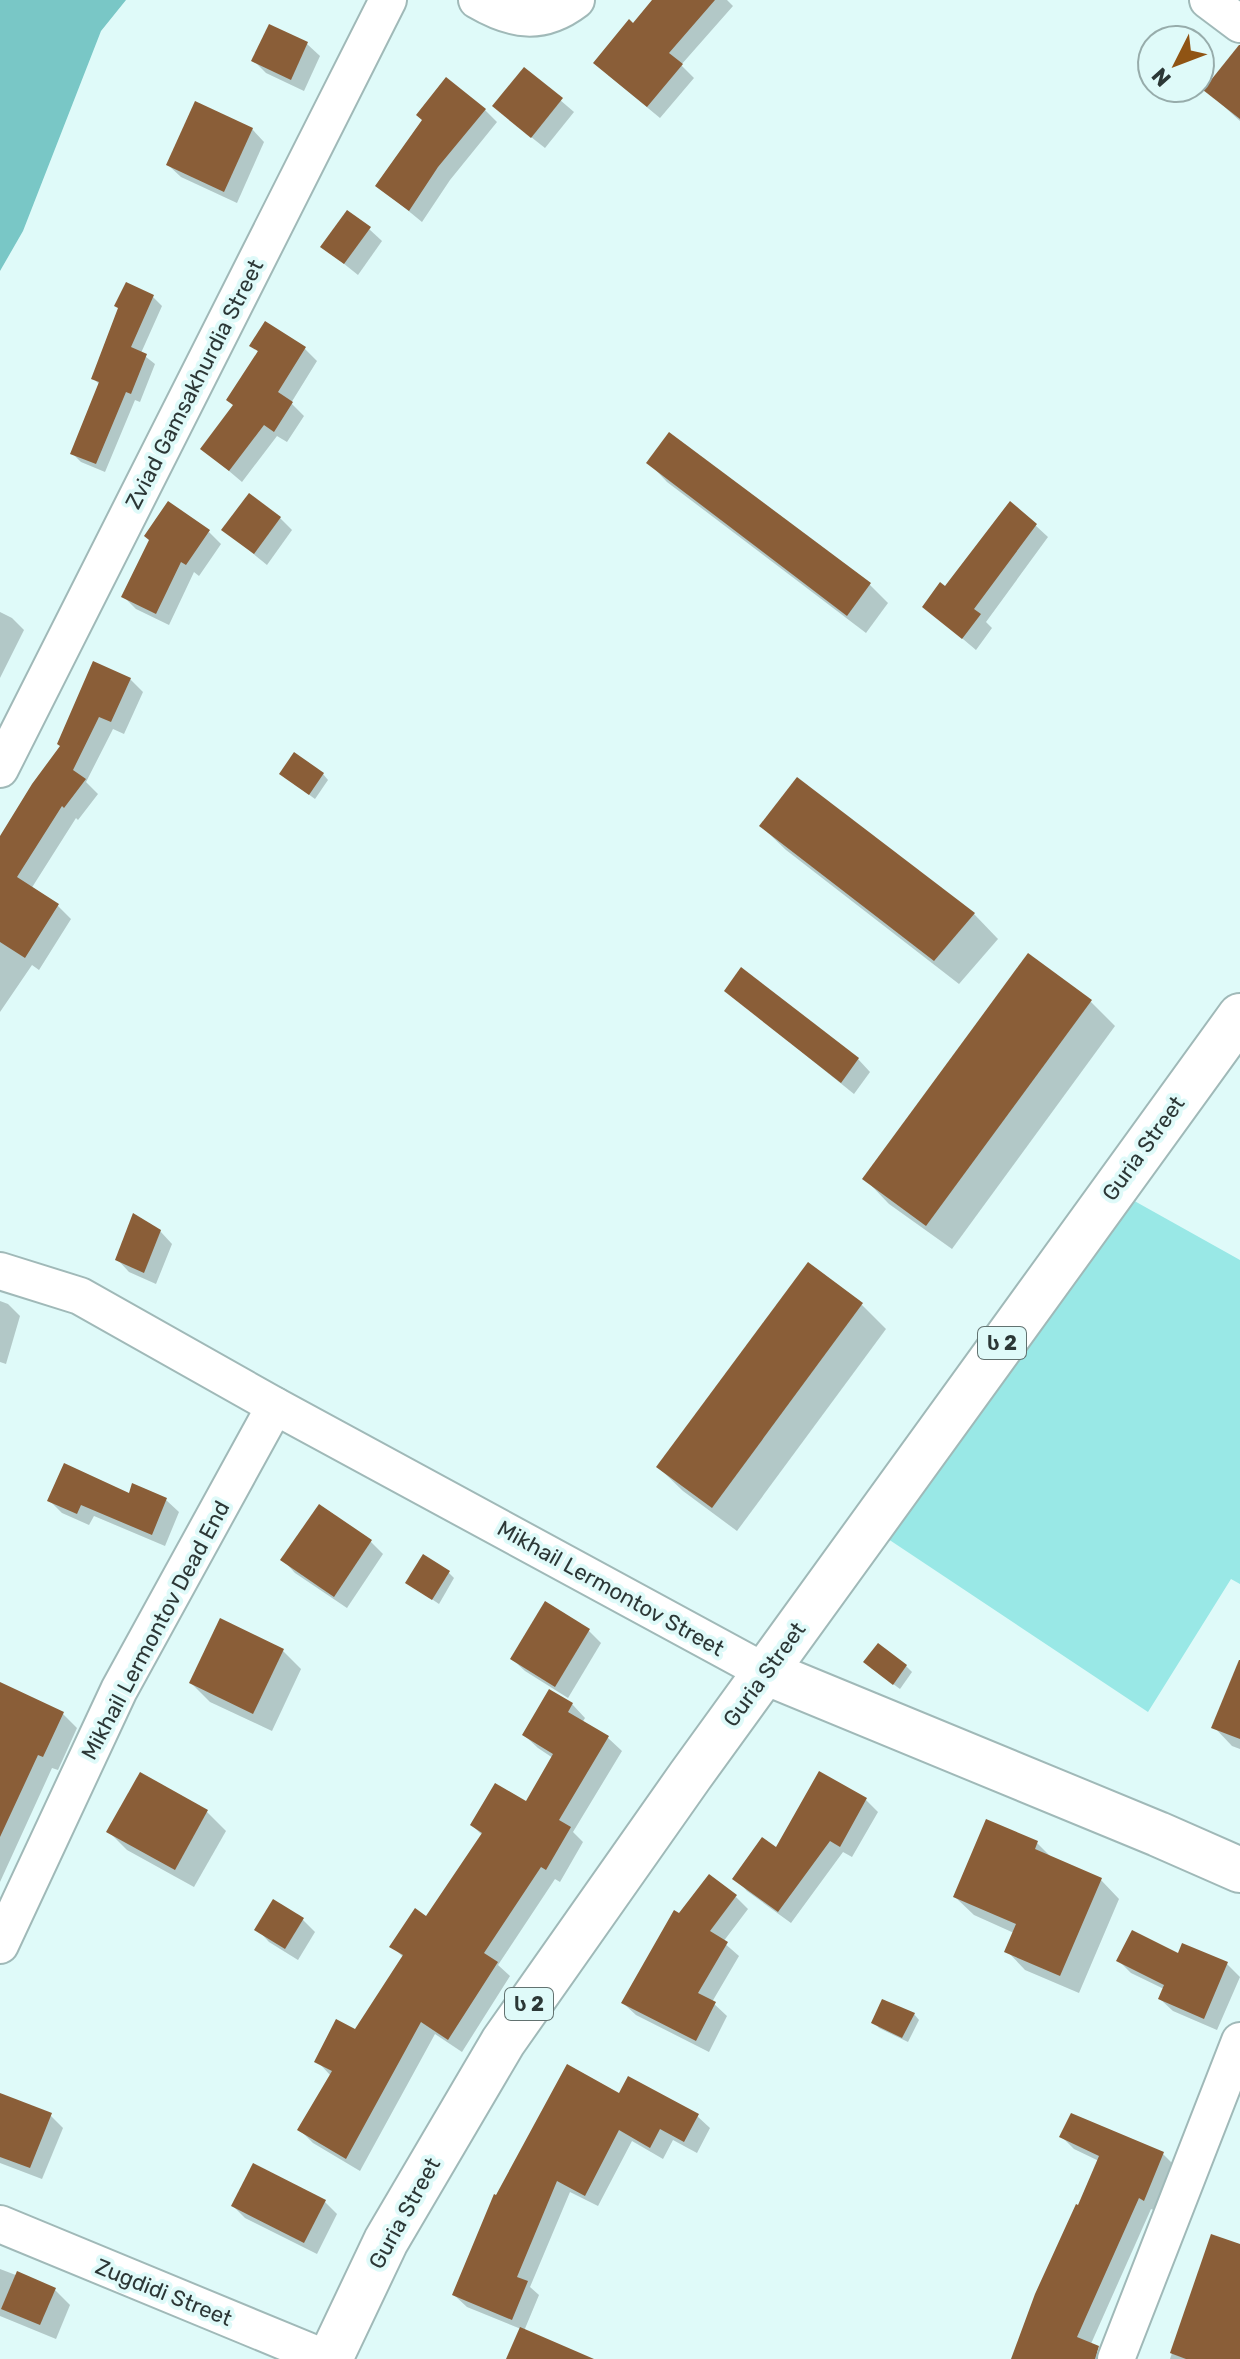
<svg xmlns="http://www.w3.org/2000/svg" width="1240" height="2359" font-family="Rubik,'Noto Sans Georgian',sans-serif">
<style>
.green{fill:#99e8e6}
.water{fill:#79c7c6}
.shadow{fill:#0003}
.building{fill:#8a5e38}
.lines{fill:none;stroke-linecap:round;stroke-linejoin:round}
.minor-casing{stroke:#a0b9b8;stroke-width:40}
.tertiary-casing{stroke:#a0b9b8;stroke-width:48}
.trunk-casing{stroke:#a0b9b8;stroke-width:48}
.minor{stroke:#fff;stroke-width:36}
.tertiary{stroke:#fff;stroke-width:44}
.trunk{stroke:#fff;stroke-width:44}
.labels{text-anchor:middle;stroke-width:8;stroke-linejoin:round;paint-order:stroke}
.shield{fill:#dffaf9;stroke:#627270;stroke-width:2}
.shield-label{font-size:20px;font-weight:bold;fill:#2c3736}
.street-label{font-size:22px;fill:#2c3736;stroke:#dffaf9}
</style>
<rect width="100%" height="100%" fill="#dffaf9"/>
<path class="green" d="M 1113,1189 L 1240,1260 L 1240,1584 L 1231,1579 L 1148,1712 L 870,1527 Z"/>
<path class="water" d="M 0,0 L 126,0 L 101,31 L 23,231 L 0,271 Z"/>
<g class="shadow">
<path d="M 655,0 L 727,0 L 733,6 L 681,65 L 694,78 L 660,118 L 608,75 L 633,25 Z"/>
<path d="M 270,26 L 307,44 L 320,56 L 304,91 L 266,73 L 254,61 Z"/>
<path d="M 524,69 L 574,112 L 545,148 L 507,118 Z"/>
<path d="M 1240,72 L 1240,121 L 1206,90 Z"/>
<path d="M 485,110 L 497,122 L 450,180 L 422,222 L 378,186 L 424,121 Z"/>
<path d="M 252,129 L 264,142 L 237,203 L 181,177 L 168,165 Z"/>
<path d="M 369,229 L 382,241 L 358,275 L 323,247 Z"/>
<path d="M 153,297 L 162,306 L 141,353 L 155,364 L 140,402 L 135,400 L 105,472 L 81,462 L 72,453 L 100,385 L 93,378 Z"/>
<path d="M 252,345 L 305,349 L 317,361 L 291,403 L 304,416 L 287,442 L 277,436 L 242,482 L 203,449 L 235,406 L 259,353 Z"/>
<path d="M 649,463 L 869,584 L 888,603 L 866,633 L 667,482 Z"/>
<path d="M 280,518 L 292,530 L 267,565 L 224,530 Z"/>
<path d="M 1035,525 L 1048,537 L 986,622 L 992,628 L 976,650 L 925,607 L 945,589 Z"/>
<path d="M 209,532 L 221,544 L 199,576 L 194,572 L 169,625 L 136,609 L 123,596 Z"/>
<path d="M 0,612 L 12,618 L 24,630 L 0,678 Z"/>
<path d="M 130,679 L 143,692 L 124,734 L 113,729 L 86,782 L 98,794 L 78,820 L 76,818 L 31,889 L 58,906 L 71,919 L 39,970 L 32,965 L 0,1012 L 0,846 L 12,821 Z"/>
<path d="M 281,774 L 323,774 L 328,780 L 315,799 Z"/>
<path d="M 761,826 L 974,914 L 998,939 L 959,984 L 786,850 Z"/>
<path d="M 726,991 L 858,1059 L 870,1072 L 854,1094 Z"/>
<path d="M 1090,1001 L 1115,1026 L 952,1249 L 889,1204 L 865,1179 Z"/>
<path d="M 160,1231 L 172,1244 L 156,1284 L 129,1272 L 117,1259 Z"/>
<path d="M 808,1265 L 862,1305 L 886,1329 L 737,1531 L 683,1491 L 658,1467 Z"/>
<path d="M 0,1301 L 8,1304 L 20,1316 L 6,1364 L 0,1362 Z"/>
<path d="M 134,1486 L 166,1500 L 179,1512 L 165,1546 L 94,1516 L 89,1525 L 62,1513 L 50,1501 L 130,1496 Z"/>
<path d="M 319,1507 L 371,1542 L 383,1554 L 347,1608 L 295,1573 L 283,1560 Z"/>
<path d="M 449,1573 L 454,1578 L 439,1604 L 408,1583 Z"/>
<path d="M 589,1631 L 601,1643 L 568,1698 L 525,1671 L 512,1659 Z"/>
<path d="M 283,1651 L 301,1669 L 272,1731 L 210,1702 L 191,1683 Z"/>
<path d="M 906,1666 L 912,1672 L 900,1689 L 871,1668 Z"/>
<path d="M 1240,1682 L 1240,1749 L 1232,1746 L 1214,1727 Z"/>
<path d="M 0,1685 L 63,1714 L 77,1728 L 58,1770 L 52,1768 L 0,1882 Z"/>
<path d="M 572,1704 L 585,1718 L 582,1723 L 608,1738 L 622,1751 L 573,1832 L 583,1842 L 560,1882 L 555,1879 L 498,1965 L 510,1976 L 462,2052 L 435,2034 L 360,2171 L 313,2143 L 300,2130 L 331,2076 L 317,2061 L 356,2032 L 404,1958 L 392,1946 L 427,1918 L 483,1836 L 472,1825 L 527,1804 L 553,1758 L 538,1748 L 524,1735 Z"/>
<path d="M 866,1800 L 878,1812 L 852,1857 L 843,1852 L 791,1923 L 747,1891 L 735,1878 L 776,1850 Z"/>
<path d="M 207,1812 L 226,1831 L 194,1887 L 127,1850 L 109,1832 Z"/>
<path d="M 1037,1843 L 1053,1859 L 1101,1880 L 1119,1899 L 1079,1993 L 1025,1970 L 1007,1951 L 1014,1933 L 974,1915 L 955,1897 Z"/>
<path d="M 736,1897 L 748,1909 L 723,1942 L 739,1956 L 712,2002 L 727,2016 L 709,2052 L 636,2015 L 623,2003 L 680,1916 Z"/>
<path d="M 273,1902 L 303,1920 L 315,1932 L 298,1960 L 269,1942 L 257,1929 Z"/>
<path d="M 1183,1945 L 1227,1964 L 1240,1977 L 1217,2030 L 1173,2011 L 1160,1999 L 1164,1989 L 1131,1973 L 1118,1960 L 1179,1955 Z"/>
<path d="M 914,2014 L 919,2020 L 908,2042 L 879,2028 L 874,2022 Z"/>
<path d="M 0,2095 L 50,2115 L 63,2128 L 42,2179 L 0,2163 Z"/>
<path d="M 620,2096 L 697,2116 L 710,2128 L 697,2153 L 673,2140 L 663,2159 L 632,2141 L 598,2206 L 570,2192 L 530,2287 L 539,2295 L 524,2331 L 566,2359 L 508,2359 L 521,2329 L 467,2307 L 454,2295 Z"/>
<path d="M 1062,2137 L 1163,2154 L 1175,2166 L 1156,2211 L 1151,2209 L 1090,2346 L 1100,2355 L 1098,2359 L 1012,2359 L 1099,2161 L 1074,2149 Z"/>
<path d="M 325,2202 L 337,2214 L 317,2254 L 245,2218 L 233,2206 Z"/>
<path d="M 1212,2236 L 1240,2246 L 1240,2359 L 1170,2359 Z"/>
<path d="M 0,2269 L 55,2290 L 70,2305 L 56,2339 L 0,2316 Z"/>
</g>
<g class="building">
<path d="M 652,0 L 715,0 L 669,53 L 683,64 L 647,107 L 593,63 L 629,19 L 633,23 Z"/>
<path d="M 269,24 L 308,42 L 291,80 L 251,61 Z"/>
<path d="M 1239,45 L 1240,45 L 1240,119 L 1203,90 Z"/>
<path d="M 524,67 L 563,98 L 531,138 L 492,106 Z"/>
<path d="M 446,77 L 486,109 L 438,167 L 409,211 L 375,186 L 422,120 L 416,115 Z"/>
<path d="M 195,101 L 253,128 L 224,192 L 166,165 Z"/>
<path d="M 347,210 L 371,227 L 344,264 L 320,247 Z"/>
<path d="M 126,282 L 154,295 L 131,347 L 147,354 L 131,394 L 126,392 L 96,464 L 70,454 L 99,382 L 91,379 L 118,308 L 114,306 Z"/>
<path d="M 265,321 L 306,347 L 278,392 L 293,402 L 274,432 L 264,425 L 229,471 L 200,449 L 233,405 L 226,400 L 258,351 L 249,346 Z"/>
<path d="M 669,432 L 871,583 L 847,616 L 646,463 Z"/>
<path d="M 249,493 L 281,517 L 254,554 L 221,530 Z"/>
<path d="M 168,501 L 210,530 L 186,565 L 181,562 L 156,614 L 121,597 L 149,540 L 144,536 Z"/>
<path d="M 1010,501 L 1037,524 L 974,609 L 981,614 L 962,639 L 922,607 L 940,582 L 945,586 Z"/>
<path d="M 93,661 L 131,678 L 111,722 L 99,717 L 73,770 L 86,779 L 64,808 L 62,806 L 17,877 L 59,904 L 25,958 L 0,942 L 0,836 L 32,784 L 60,746 L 57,744 Z"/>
<path d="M 294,752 L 324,773 L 309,795 L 279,774 Z"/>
<path d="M 797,777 L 975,913 L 934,961 L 759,826 Z"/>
<path d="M 1028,953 L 1092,1000 L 926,1226 L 862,1179 Z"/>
<path d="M 741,967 L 859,1058 L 841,1083 L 724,991 Z"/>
<path d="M 133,1213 L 161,1230 L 144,1273 L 115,1260 Z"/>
<path d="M 808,1262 L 863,1303 L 712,1508 L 656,1467 Z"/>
<path d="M 64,1463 L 129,1493 L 132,1483 L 167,1498 L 152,1535 L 81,1505 L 77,1514 L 47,1501 Z"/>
<path d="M 319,1504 L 372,1540 L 334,1597 L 280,1560 Z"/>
<path d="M 423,1554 L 450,1571 L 432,1600 L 405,1583 Z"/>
<path d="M 545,1601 L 590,1629 L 555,1687 L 510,1659 Z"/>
<path d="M 220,1618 L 284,1649 L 253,1714 L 189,1683 Z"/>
<path d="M 878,1643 L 907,1665 L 893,1685 L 863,1662 Z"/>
<path d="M 1239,1660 L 1240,1660 L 1240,1739 L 1211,1728 Z"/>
<path d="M 0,1682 L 64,1712 L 43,1757 L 38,1755 L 0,1837 Z"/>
<path d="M 549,1689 L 573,1703 L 568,1712 L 609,1736 L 559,1820 L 571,1827 L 546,1870 L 541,1867 L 484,1953 L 498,1962 L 448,2040 L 421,2022 L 346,2159 L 297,2130 L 332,2071 L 314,2062 L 336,2019 L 355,2029 L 403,1955 L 389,1947 L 415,1908 L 426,1916 L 482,1833 L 470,1825 L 495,1783 L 526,1801 L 553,1754 L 522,1735 Z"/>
<path d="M 819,1771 L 867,1798 L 840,1847 L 830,1841 L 778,1912 L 732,1879 L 762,1837 L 776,1847 Z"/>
<path d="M 140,1772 L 208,1810 L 175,1870 L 106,1832 Z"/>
<path d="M 986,1819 L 1038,1841 L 1035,1849 L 1102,1878 L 1060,1976 L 1004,1952 L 1016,1924 L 953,1897 Z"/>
<path d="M 709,1874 L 737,1895 L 710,1931 L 728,1942 L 698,1993 L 716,2002 L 696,2041 L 621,2003 L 674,1910 L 679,1913 Z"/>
<path d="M 273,1899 L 304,1918 L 285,1949 L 254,1930 Z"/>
<path d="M 1132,1930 L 1178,1953 L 1182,1943 L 1228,1962 L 1204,2019 L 1158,1999 L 1164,1985 L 1116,1961 Z"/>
<path d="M 882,1999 L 915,2013 L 902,2038 L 871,2023 Z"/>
<path d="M 567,2064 L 619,2093 L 628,2076 L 699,2114 L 684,2142 L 660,2129 L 650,2148 L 619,2130 L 585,2196 L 557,2181 L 517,2277 L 528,2281 L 512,2320 L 452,2295 L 494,2194 L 496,2195 Z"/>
<path d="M 0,2093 L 52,2113 L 30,2168 L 0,2157 Z"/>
<path d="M 1071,2113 L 1164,2152 L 1144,2201 L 1139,2198 L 1077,2337 L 1099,2346 L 1095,2359 L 1011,2359 L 1035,2294 L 1076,2204 L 1078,2205 L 1099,2156 L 1059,2137 Z"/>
<path d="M 253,2163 L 326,2200 L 304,2243 L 231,2206 Z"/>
<path d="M 1211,2234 L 1240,2244 L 1240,2359 L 1186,2359 L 1170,2353 Z"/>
<path d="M 17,2271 L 56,2288 L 40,2325 L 1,2309 Z"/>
<path d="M 520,2327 L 594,2359 L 506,2359 Z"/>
</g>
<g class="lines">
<defs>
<g id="minor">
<path d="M 477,0 C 513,21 542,26 576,0"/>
<path d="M 1208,0 L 1240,24"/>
<path d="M 0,769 L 388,0"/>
<path d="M 0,1271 L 80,1296 L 275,1406 L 765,1672"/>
<path d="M 0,1945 L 119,1690 L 275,1406"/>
<path d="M 0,2224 L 327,2359"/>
<path d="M 1116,2359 L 1240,2041"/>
</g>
<path id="tertiary" d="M 765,1672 L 1158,1834 L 1240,1870"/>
<path id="trunk" d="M 330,2359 L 386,2241 L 503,2042 L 690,1776 L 1240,1016"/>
</defs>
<use href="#minor" class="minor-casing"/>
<use href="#tertiary" class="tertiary-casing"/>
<use href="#trunk" class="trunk-casing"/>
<use href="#minor" class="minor"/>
<use href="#tertiary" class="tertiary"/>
<use href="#trunk" class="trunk"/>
</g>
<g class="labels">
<g class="shield">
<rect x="978" y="1327" width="48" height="32" rx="6"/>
<rect x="505" y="1988" width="48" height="32" rx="6"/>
</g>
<g class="shield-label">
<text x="1002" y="1350">ს 2</text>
<text x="529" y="2011">ს 2</text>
</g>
<g class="street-label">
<text transform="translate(194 384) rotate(-63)" y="8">Zviad Gamsakhurdia Street</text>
<text transform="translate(1143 1148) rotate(-54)" y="8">Guria Street</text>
<text transform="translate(611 1588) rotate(29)" y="8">Mikhail Lermontov Street</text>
<text transform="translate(155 1630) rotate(-62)" y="8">Mikhail Lermontov Dead End</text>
<text transform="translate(764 1674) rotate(-54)" y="8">Guria Street</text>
<text transform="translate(404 2213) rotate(-61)" y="8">Guria Street</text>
<text transform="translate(164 2292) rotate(22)" y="8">Zugdidi Street</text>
</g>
</g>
<g transform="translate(1176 64) rotate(228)"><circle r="38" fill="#dffaf9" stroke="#97acab" stroke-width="2"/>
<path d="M0-6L14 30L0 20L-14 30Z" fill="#905414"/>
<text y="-12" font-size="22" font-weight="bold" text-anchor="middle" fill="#2c3736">N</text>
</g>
</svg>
